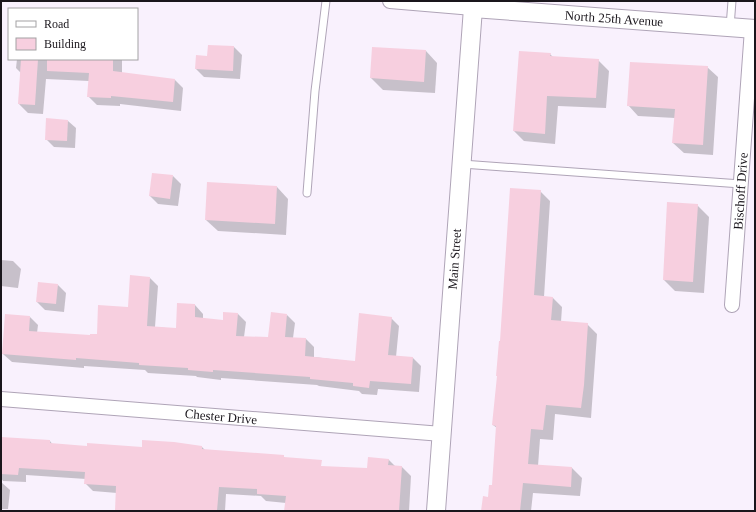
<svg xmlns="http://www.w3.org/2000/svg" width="756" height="512" font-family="'Times New Roman',serif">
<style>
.shadow{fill:#0003}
.building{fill:#f7cfdf}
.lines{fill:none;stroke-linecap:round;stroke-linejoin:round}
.service-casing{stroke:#afa4b7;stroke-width:9}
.minor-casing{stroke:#afa4b7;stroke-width:16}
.tertiary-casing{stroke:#afa4b7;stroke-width:20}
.service{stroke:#fff;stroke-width:7}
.minor{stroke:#fff;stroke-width:14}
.tertiary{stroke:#fff;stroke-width:18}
.labels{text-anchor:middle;stroke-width:3;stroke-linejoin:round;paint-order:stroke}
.street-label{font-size:13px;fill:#1a161c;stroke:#fff}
</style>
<rect width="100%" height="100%" fill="#f9f1fd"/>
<g class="shadow">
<path d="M 234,47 L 242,55 L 240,79 L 204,77 L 196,69 L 208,57 Z"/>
<path d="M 426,51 L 437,63 L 435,93 L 383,90 L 371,78 Z"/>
<path d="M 550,54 L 553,57 L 598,60 L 609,71 L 606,108 L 558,106 L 555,144 L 524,141 L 514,131 Z"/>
<path d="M 17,59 L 122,59 L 122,73 L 175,80 L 183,88 L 181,111 L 120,104 L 120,106 L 97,105 L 88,96 L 89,81 L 46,79 L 43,114 L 28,113 L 19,104 L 21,73 L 16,68 Z"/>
<path d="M 707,67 L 718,77 L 713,155 L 684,153 L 673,143 L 675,118 L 638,116 L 628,105 Z"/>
<path d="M 68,121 L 76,128 L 75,148 L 54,147 L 46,139 Z"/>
<path d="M 173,176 L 181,184 L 178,206 L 158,204 L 150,196 Z"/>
<path d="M 277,187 L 288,199 L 286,235 L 218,231 L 206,220 Z"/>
<path d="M 540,191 L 550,201 L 544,297 L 553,298 L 562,307 L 561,322 L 587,324 L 597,334 L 591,418 L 555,414 L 553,440 L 540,439 L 538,466 L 572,468 L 582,478 L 580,496 L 533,493 L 531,511 L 482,511 L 493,487 L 497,428 L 493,425 L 501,342 Z"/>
<path d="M 697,205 L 709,217 L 704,293 L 675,291 L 664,280 Z"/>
<path d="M 1,260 L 13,261 L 21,269 L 18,288 L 1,286 Z"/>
<path d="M 150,278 L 158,286 L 155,327 L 177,329 L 178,305 L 195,305 L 203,314 L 203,319 L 223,321 L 238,314 L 246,322 L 244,337 L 269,338 L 287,315 L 295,323 L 293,338 L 306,339 L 314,347 L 314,357 L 356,362 L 391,318 L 399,326 L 396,357 L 413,358 L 421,366 L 419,392 L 378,389 L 377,395 L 362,394 L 359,391 L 319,386 L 317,385 L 221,378 L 221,380 L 197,377 L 196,376 L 148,373 L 145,370 L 84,366 L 84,368 L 12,362 L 3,354 L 30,317 L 38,325 L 37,333 L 91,336 L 98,335 L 129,308 Z"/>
<path d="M 58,285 L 66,293 L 64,312 L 45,310 L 37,302 Z"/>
<path d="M 1,438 L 50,441 L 53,445 L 88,447 L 143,448 L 202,447 L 205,450 L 283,456 L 286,459 L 308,511 L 285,511 L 286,503 L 266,501 L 261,496 L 226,494 L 225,511 L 116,511 L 117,493 L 93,491 L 85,483 L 86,479 L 26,475 L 26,482 L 3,481 L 1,478 Z"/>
<path d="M 388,459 L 395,466 L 401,466 L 411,476 L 409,511 L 327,511 L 368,469 Z"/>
<path d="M 1,482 L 10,490 L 8,509 L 1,509 Z"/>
</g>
<g class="building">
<path d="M 208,45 L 234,46 L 233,71 L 195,69 L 196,55 L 207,56 Z"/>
<path d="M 372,47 L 426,50 L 424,82 L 370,78 Z"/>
<path d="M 519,51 L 551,53 L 550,56 L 599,59 L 596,98 L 547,96 L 545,134 L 513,131 Z"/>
<path d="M 21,59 L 38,59 L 35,105 L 18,104 Z"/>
<path d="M 47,59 L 113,59 L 113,71 L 175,79 L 173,102 L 111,96 L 111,98 L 87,97 L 89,73 L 47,71 Z"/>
<path d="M 630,62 L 708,66 L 703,145 L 672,143 L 675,109 L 627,106 Z"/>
<path d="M 46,118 L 68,120 L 67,141 L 45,140 Z"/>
<path d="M 152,173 L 173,175 L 170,199 L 149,196 Z"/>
<path d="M 207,182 L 277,186 L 275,224 L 205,220 Z"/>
<path d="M 510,188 L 541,190 L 534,295 L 553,297 L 551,320 L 588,323 L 584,385 L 581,408 L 546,405 L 543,430 L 531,429 L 528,464 L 572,467 L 571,487 L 523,483 L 520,511 L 481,511 L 483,496 L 488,497 L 489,485 L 492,485 L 496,426 L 492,425 L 497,376 L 496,376 L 499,341 L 500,341 Z"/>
<path d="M 667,202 L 698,204 L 693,282 L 663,280 Z"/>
<path d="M 130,275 L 150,277 L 147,326 L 176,328 L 177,303 L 195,304 L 195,317 L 223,320 L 223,312 L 238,313 L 236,336 L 268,337 L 271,312 L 287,314 L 285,337 L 306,338 L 305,356 L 355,361 L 359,313 L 392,317 L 388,355 L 413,357 L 411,384 L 370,381 L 369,388 L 353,386 L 353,383 L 310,379 L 310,377 L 213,370 L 213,372 L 188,370 L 188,368 L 139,365 L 139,363 L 76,358 L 76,360 L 2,354 L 5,314 L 30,316 L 29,331 L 90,335 L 90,334 L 97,334 L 98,305 L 128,307 Z"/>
<path d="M 38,282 L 58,284 L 56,304 L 36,302 Z"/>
<path d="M 1,437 L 50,440 L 50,443 L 87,446 L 87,443 L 142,447 L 142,440 L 174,442 L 202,446 L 202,449 L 284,455 L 284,457 L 322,460 L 321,466 L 367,468 L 368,457 L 389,459 L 388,465 L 402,466 L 399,511 L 284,511 L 286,496 L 257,494 L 257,489 L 219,487 L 217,511 L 115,511 L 116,486 L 84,484 L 85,472 L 19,468 L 18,475 L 1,474 Z"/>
</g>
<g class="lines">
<defs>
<g id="service">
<path d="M 730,27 L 732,1"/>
<path d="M 462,164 L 741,184"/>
<path d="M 307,193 L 315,91 L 326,1"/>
</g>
<g id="minor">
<path d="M 390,1 L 473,8"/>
<path d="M 732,305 L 752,29"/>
<path d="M 1,399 L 442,434"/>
</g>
<path id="tertiary" d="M 436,511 L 473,8 L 755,29"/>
</defs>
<use href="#service" class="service-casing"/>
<use href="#minor" class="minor-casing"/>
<use href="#tertiary" class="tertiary-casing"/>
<use href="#service" class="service"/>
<use href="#minor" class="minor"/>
<use href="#tertiary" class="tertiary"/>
</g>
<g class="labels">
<g class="street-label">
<text transform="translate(614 18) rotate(4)" y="5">North 25th Avenue</text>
<text transform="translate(740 191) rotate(-86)" y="5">Bischoff Drive</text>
<text transform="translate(454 259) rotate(-86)" y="5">Main Street</text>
<text transform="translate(221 416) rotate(5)" y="5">Chester Drive</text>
</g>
</g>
<rect width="756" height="512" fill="none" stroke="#1a161c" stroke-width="4"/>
<rect x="8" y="8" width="130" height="52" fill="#ffffff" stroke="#a3a2a4"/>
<rect x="16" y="21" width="20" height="6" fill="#ffffff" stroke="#a3a2a4"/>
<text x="44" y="28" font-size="12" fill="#1a161c">Road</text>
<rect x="16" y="38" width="20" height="12" fill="#f7cfdf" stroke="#a3a2a4"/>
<text x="44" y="48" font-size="12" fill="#1a161c">Building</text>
</svg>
